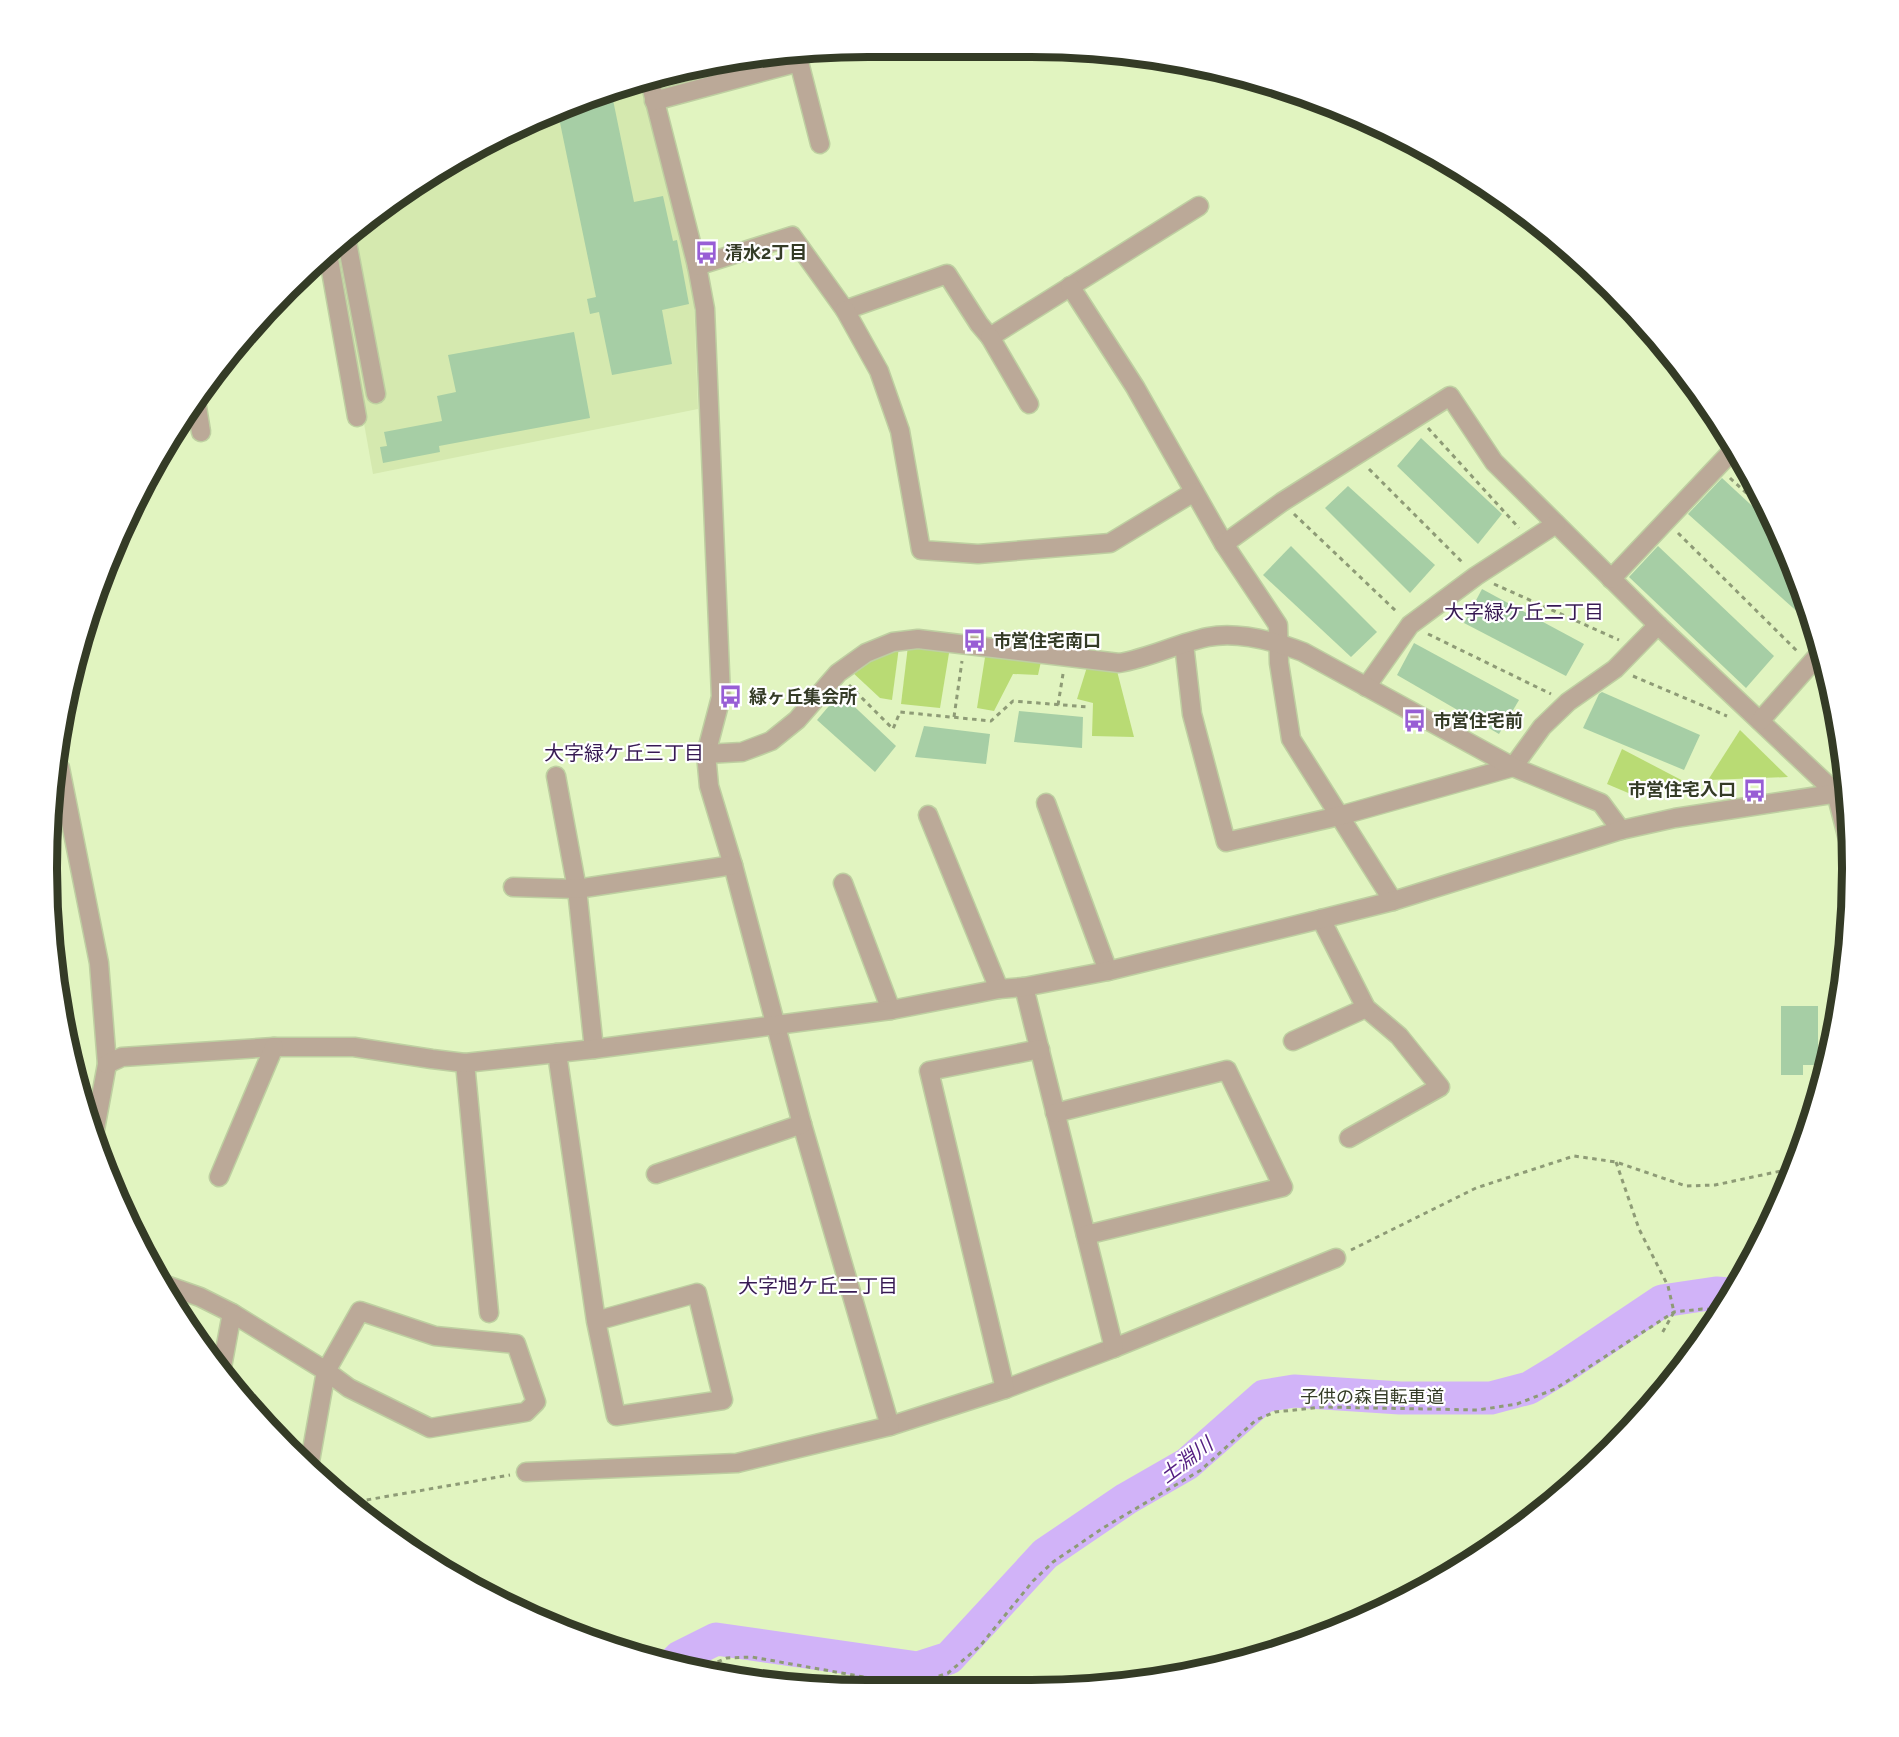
<svg xmlns="http://www.w3.org/2000/svg" width="1899" height="1737" font-family="Raleway,'Noto Sans JP',sans-serif">
<style>
.built{fill:#d5e9af}
.green{fill:#b9db74}
.lines{fill:none;stroke-linecap:round;stroke-linejoin:round}
.river{stroke:#d1b3f8;stroke-width:33}
.building{fill:#a6cea5}
.minor-casing{stroke:#becfa1;stroke-width:21}
.path{stroke:#8e9b76;stroke-width:3;stroke-dasharray:4.5 4.5;stroke-linecap:butt}
.minor{stroke:#bba998;stroke-width:18}
.labels{text-anchor:middle;stroke-width:4.5;stroke-linejoin:round;paint-order:stroke}
.poi-label{font-size:18px;font-weight:bold;fill:#343b26;stroke:#fff;text-anchor:start}
.street-label{font-size:18px;fill:#343b26;stroke:#fff}
.neighbourhood-label{font-size:20px;fill:#371a53;stroke:#fff}
.water-label{font-size:20px;font-style:italic;fill:#531d81;stroke:#fff}
.rim{fill:none;stroke:#343b26;stroke-width:8}
</style>
<rect width="100%" height="100%" fill="#e1f4c0"/>
<path class="built" d="M 641,85 L 686,251 L 694,301 L 698,409 L 373,474 L 333,249 L 368,216 L 505,131 Z"/>
<g class="green">
<path d="M 908,646 L 950,647 L 940,708 L 901,704 Z"/>
<path d="M 899,647 L 892,700 L 880,698 L 851,671 L 873,657 Z"/>
<path d="M 986,651 L 1042,657 L 1038,675 L 1013,674 L 994,711 L 977,708 Z"/>
<path d="M 1087,667 L 1117,671 L 1134,737 L 1092,736 L 1093,703 L 1077,699 Z"/>
<path d="M 1740,730 L 1788,777 L 1708,780 Z"/>
<path d="M 1622,749 L 1689,784 L 1633,795 L 1607,784 Z"/>
</g>
<g class="lines">
<path class="river" d="M 674,1663 L 680,1657 L 716,1639 L 918,1668 L 949,1658 L 1045,1554 L 1126,1499 L 1187,1464 L 1264,1396 L 1294,1391 L 1400,1398 L 1491,1398 L 1529,1388 L 1562,1368 L 1662,1301 L 1716,1293 L 1730,1294"/>
</g>
<g class="building">
<path d="M 612,95 L 634,202 L 663,196 L 673,241 L 677,240 L 689,304 L 662,310 L 672,364 L 612,375 L 599,312 L 590,314 L 587,299 L 596,297 L 558,113 Z"/>
<path d="M 574,332 L 590,418 L 439,446 L 440,452 L 383,463 L 380,447 L 387,446 L 384,432 L 442,421 L 437,396 L 456,392 L 448,355 Z"/>
<path d="M 1421,438 L 1502,514 L 1478,544 L 1397,466 Z"/>
<path d="M 1722,478 L 1776,528 L 1790,554 L 1811,624 L 1688,514 Z"/>
<path d="M 1348,486 L 1435,565 L 1410,593 L 1325,508 Z"/>
<path d="M 1291,546 L 1377,632 L 1351,657 L 1263,575 Z"/>
<path d="M 1658,546 L 1774,656 L 1746,688 L 1629,577 Z"/>
<path d="M 1482,589 L 1584,644 L 1566,676 L 1464,623 Z"/>
<path d="M 1414,643 L 1519,700 L 1499,734 L 1397,675 Z"/>
<path d="M 1602,692 L 1700,735 L 1684,770 L 1583,728 L 1599,694 Z"/>
<path d="M 840,693 L 896,746 L 875,772 L 817,720 Z"/>
<path d="M 1019,711 L 1083,717 L 1082,748 L 1014,742 Z"/>
<path d="M 924,726 L 990,734 L 986,764 L 915,757 Z"/>
<path d="M 1781,1006 L 1818,1006 L 1818,1065 L 1803,1065 L 1803,1075 L 1781,1075 Z"/>
</g>
<g class="lines">
<defs>
<g id="minor">
<path d="M 650,82 L 697,266 L 705,309 L 721,697 L 706,754 L 709,786 L 733,865 L 802,1124 L 890,1426 L 1005,1389 L 1114,1348 L 1336,1258"/>
<path d="M 654,101 L 799,62 L 820,144"/>
<path d="M 346,237 L 376,394"/>
<path d="M 328,254 L 357,417"/>
<path d="M 697,266 L 792,236 L 845,310 L 947,274 L 979,324 L 990,337 L 1199,206"/>
<path d="M 1070,286 L 1135,387 L 1224,544 L 1278,625 L 1279,663 L 1291,739 L 1393,901"/>
<path d="M 845,310 L 879,371 L 900,431 L 921,550 L 978,554 L 1110,543 L 1194,492"/>
<path d="M 990,337 L 1029,404"/>
<path d="M 197,407 L 201,432"/>
<path d="M 1224,544 L 1282,502 L 1450,396 L 1494,462 L 1658,625 L 1836,793 L 1851,851"/>
<path d="M 1611,579 L 1734,449"/>
<path d="M 1184,644 L 1192,714 L 1226,842 L 1339,816 L 1513,767 L 1542,727 L 1568,702 L 1615,669 L 1658,625"/>
<path d="M 1366,687 L 1410,625 L 1476,576 L 1556,524"/>
<path d="M 1760,721 L 1820,653"/>
<path d="M 706,754 L 742,752 L 771,741 L 797,720 L 838,673 L 866,653 L 893,642 L 918,639 L 1119,663 C 1150,658 1178,643 1208,637 C 1239,631 1274,641 1303,652 L 1513,767 L 1601,803 L 1621,830"/>
<path d="M 60,768 L 99,963 L 107,1064 L 94,1135"/>
<path d="M 556,776 L 577,889 L 594,1049"/>
<path d="M 1046,803 L 1108,971"/>
<path d="M 928,815 L 999,989"/>
<path d="M 843,883 L 891,1010"/>
<path d="M 513,887 L 577,889 L 733,865"/>
<path d="M 1321,919 L 1366,1008 L 1399,1036 L 1440,1087 L 1349,1138"/>
<path d="M 1024,987 L 1114,1348"/>
<path d="M 1293,1041 L 1366,1008"/>
<path d="M 557,1053 L 596,1321 L 616,1416 L 723,1400 L 697,1293 L 596,1321"/>
<path d="M 465,1063 L 489,1313"/>
<path d="M 107,1064 L 122,1057 L 274,1047 L 354,1047 L 432,1059 L 465,1063 L 594,1049 L 891,1010 L 999,989 L 1024,987 L 1108,971 L 1321,919 L 1393,901 L 1621,830 L 1675,818 L 1845,792"/>
<path d="M 1055,1113 L 1227,1070 L 1283,1187 L 1086,1235"/>
<path d="M 656,1174 L 802,1124"/>
<path d="M 219,1177 L 274,1047"/>
<path d="M 163,1284 L 200,1297 L 232,1313 L 326,1371 L 349,1388 L 430,1428 L 526,1412 L 536,1402 L 516,1344 L 435,1336 L 360,1311 L 326,1371 L 309,1467"/>
<path d="M 222,1367 L 232,1313"/>
<path d="M 1005,1389 L 929,1071 L 1040,1049"/>
<path d="M 526,1472 L 737,1463 L 890,1426"/>
</g>
</defs>
<use href="#minor" class="minor-casing"/>
<g class="path">
<path d="M 1428,428 L 1519,528"/>
<path d="M 1369,469 L 1464,564"/>
<path d="M 1730,478 L 1768,513"/>
<path d="M 1294,514 L 1398,613"/>
<path d="M 1678,533 L 1799,653"/>
<path d="M 1494,584 L 1619,640"/>
<path d="M 1428,634 L 1551,694"/>
<path d="M 1633,676 L 1727,716"/>
<path d="M 849,685 L 893,729 L 900,712 L 991,721 L 1013,701 L 1088,707"/>
<path d="M 1058,705 L 1063,674"/>
<path d="M 954,717 L 962,661"/>
<path d="M 1616,1162 L 1639,1229 L 1668,1286 L 1674,1312 L 1661,1335"/>
<path d="M 1351,1250 L 1476,1188 L 1574,1156 L 1616,1162 L 1686,1186 L 1715,1185 L 1795,1168"/>
<path d="M 349,1503 L 510,1475"/>
<path d="M 701,1669 L 727,1658 L 752,1657 L 892,1682 L 924,1681 L 948,1673 L 980,1646 L 1033,1581 L 1053,1562 L 1103,1528 L 1201,1470 L 1256,1420 L 1275,1412 L 1323,1407 L 1478,1410 L 1517,1404 L 1555,1389 L 1674,1312 L 1702,1309 L 1722,1310"/>
</g>
<use href="#minor" class="minor"/>
</g>
<defs>
<symbol id="bus-bare" viewBox="-9 -9 18 18"><path d="M-5-6H5V4H4V6H2V4H-2V6H-4V4H-5ZM-3.5-4V0h7V-4ZM-3.5 1.2v1.5H-2V1.2ZM2 1.2v1.5H3.5V1.2Z" fill="#985ed5" stroke="#fff" stroke-width="2.5" paint-order="stroke"/></symbol>
</defs>
<g fill-rule="evenodd">
<use href="#bus-bare" x="690" y="236" width="33" height="33"/>
<use href="#bus-bare" x="958" y="624" width="33" height="33"/>
<use href="#bus-bare" x="714" y="680" width="33" height="33"/>
<use href="#bus-bare" x="1398" y="704" width="33" height="33"/>
<use href="#bus-bare" x="1738" y="774" width="33" height="33"/>
</g>
<g class="labels">
<g class="poi-label">
<text x="725" y="259">清水2丁目</text>
<text x="993" y="647">市営住宅南口</text>
<text x="749" y="703">緑ヶ丘集会所</text>
<text x="1433" y="727">市営住宅前</text>
<text x="1736" y="796" text-anchor="end">市営住宅入口</text>
</g>
<g class="street-label">
<text x="1372" y="1403">子供の森自転車道</text>
</g>
<g class="neighbourhood-label">
<text x="1524" y="619">大字緑ケ丘二丁目</text>
<text x="624" y="760">大字緑ケ丘三丁目</text>
<text x="818" y="1293">大字旭ケ丘二丁目</text>
</g>
<g class="water-label">
<text transform="translate(1186 1460) rotate(-37)" y="7">土淵川</text>
</g>
</g>
<path d="M0 0H1899V1737H0ZM868 57H1031A811 811 0 0 1 1842 868V869A811 811 0 0 1 1031 1680H868A811 811 0 0 1 57 869V868A811 811 0 0 1 868 57Z" fill="#fff" fill-rule="evenodd"/>
<path class="rim" d="M868 57H1031A811 811 0 0 1 1842 868V869A811 811 0 0 1 1031 1680H868A811 811 0 0 1 57 869V868A811 811 0 0 1 868 57Z"/>
</svg>
